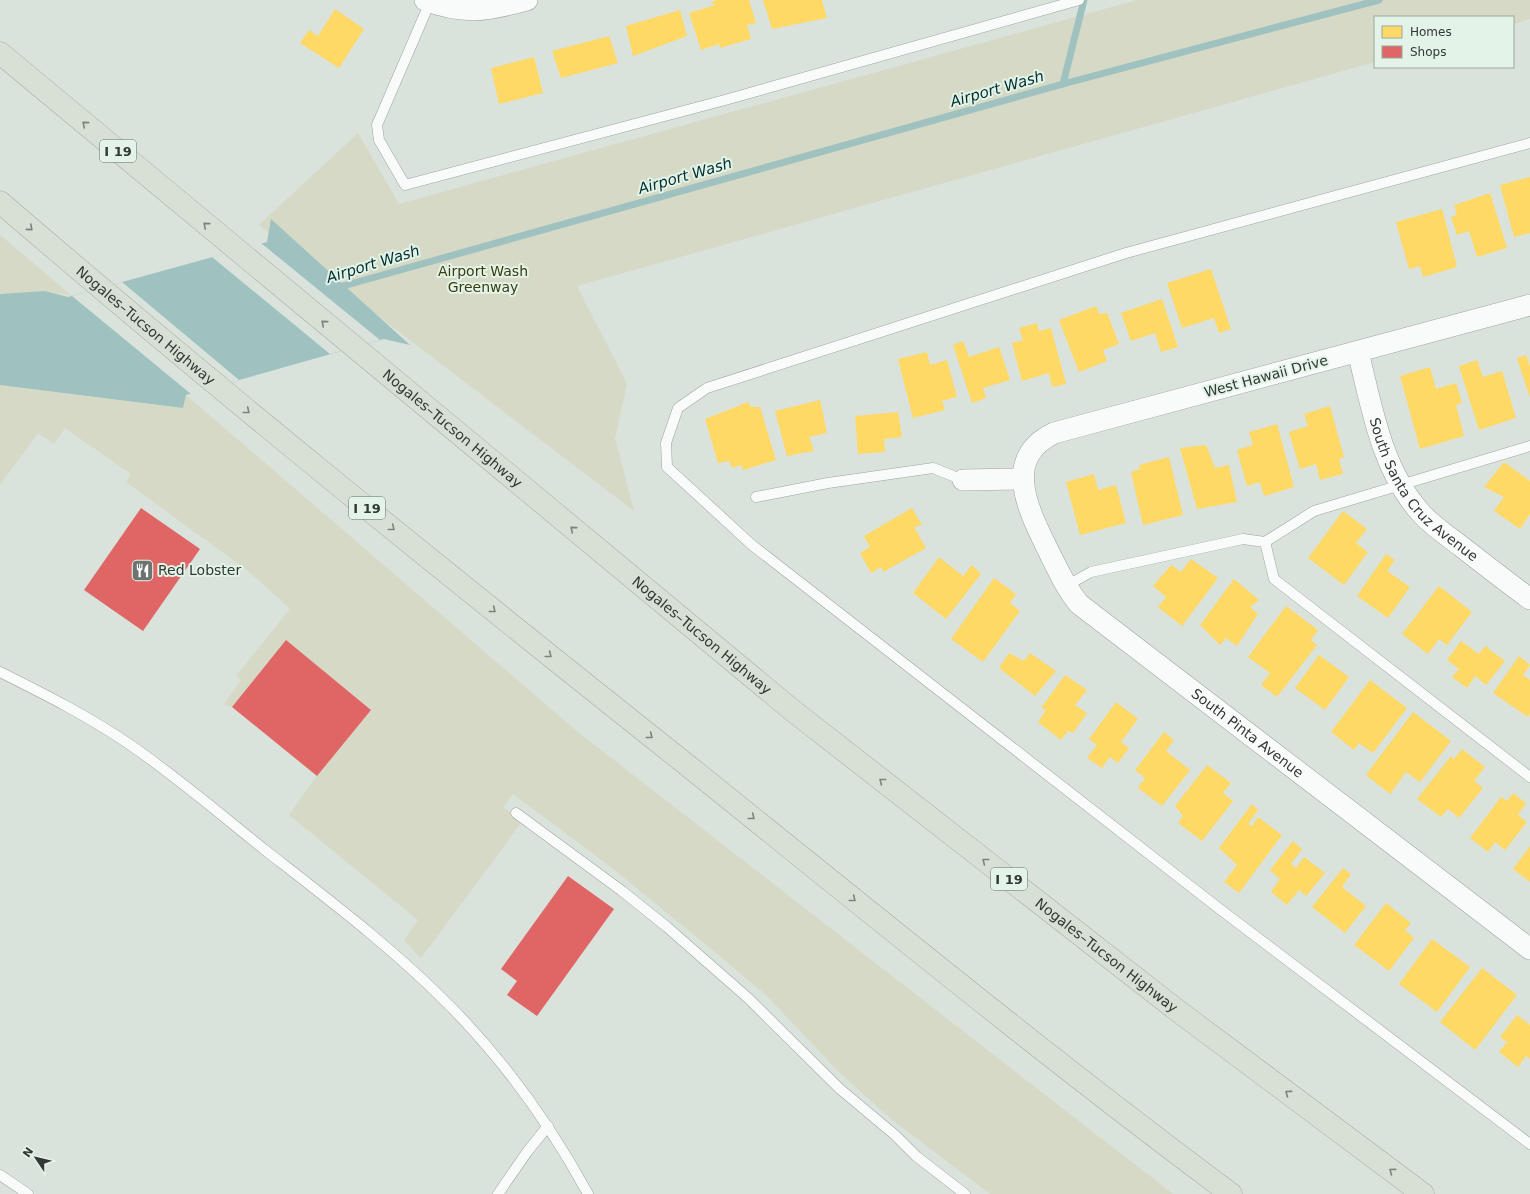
<svg xmlns="http://www.w3.org/2000/svg" width="1530" height="1194" font-family="'DejaVu Sans',sans-serif">
<style>
.green{fill:#d5d9c5}
.water{fill:#9fc2c1}
.pier{fill:#dae2dc}
.homes{fill:#ffd966}
.shops{fill:#e06666}
.lines{fill:none;stroke-linecap:round;stroke-linejoin:round}
.stream{stroke:#9fc2c1;stroke-width:7}
.lane-casing{stroke:#9ea4a0;stroke-width:11}
.street-casing{stroke:#9ea4a0;stroke-width:22}
.highway-casing{stroke:#a5ada2;stroke-width:23}
.lane{stroke:#f9fbfa;stroke-width:10}
.street{stroke:#f9fbfa;stroke-width:21}
.highway{stroke:#d8dfd4;stroke-width:22}
.oneway{stroke:#7d837c}
.labels{text-anchor:middle;stroke-width:4;stroke-linejoin:round;paint-order:stroke}
.shield{fill:#e3f3e8;stroke:#67706a;stroke-width:1}
.shield-label{font-size:13px;font-weight:bold;fill:#323834}
.park-label{font-size:14px;fill:#3b3c0f;stroke:#e3f3e8}
.street-label{font-size:14px;fill:#323834;stroke:#e3f3e8}
.poi-label{font-size:14px;fill:#323834;stroke:#e3f3e8;text-anchor:start}
.water-label{font-size:15px;font-style:italic;fill:#013033;stroke:#e3f3e8}
</style>
<rect width="100%" height="100%" fill="#dae2dc"/>
<g class="green">
<path d="M 1137,0 L 1530,0 L 1530,19 L 1513,24 L 1513,17 L 1375,17 L 1375,62 L 577,286 L 627,384 L 615,438 L 634,511 L 259,225 L 358,133 L 399,204 Z"/>
<path d="M 0,235 L 72,296 L 45,291 L 0,294 Z"/>
<path d="M 0,385 L 183,408 L 186,395 L 579,733 L 1173,1194 L 990,1194 L 891,1119 L 837,1070 L 767,996 L 709,947 L 603,861 L 513,794 L 503,807 L 522,822 L 421,958 L 404,940 L 418,920 L 289,815 L 317,776 L 371,709 L 286,641 L 232,707 L 224,704 L 241,680 L 236,676 L 290,609 L 247,570 L 126,482 L 131,474 L 65,428 L 54,444 L 38,433 L 0,485 Z"/>
</g>
<path class="water" d="M 271,219 L 410,345 L 384,339 L 186,395 L 183,408 L 0,385 L 0,294 L 45,291 L 68,297 L 267,242 Z"/>
<g class="pier">
<path d="M 261,243 L 380,340 L 330,354 L 212,257 Z"/>
<path d="M 122,282 L 239,380 L 191,394 L 72,296 Z"/>
</g>
<g class="homes">
<path d="M 717,0 L 749,0 L 756,23 L 747,25 L 751,39 L 720,48 L 719,44 L 701,50 L 689,13 L 715,5 L 711,2 Z"/>
<path d="M 763,0 L 822,0 L 827,18 L 772,29 Z"/>
<path d="M 335,9 L 364,29 L 339,68 L 300,43 L 309,30 L 318,36 Z"/>
<path d="M 680,10 L 687,36 L 633,56 L 626,26 Z"/>
<path d="M 609,36 L 618,63 L 561,78 L 552,51 Z"/>
<path d="M 534,57 L 543,93 L 499,104 L 491,68 Z"/>
<path d="M 1530,177 L 1530,233 L 1514,237 L 1500,185 Z"/>
<path d="M 1490,193 L 1507,248 L 1477,257 L 1469,231 L 1457,235 L 1451,217 L 1457,215 L 1454,205 Z"/>
<path d="M 1442,209 L 1457,267 L 1423,277 L 1420,266 L 1409,269 L 1396,222 Z"/>
<path d="M 1211,269 L 1231,329 L 1219,333 L 1214,318 L 1182,328 L 1167,283 Z"/>
<path d="M 1162,299 L 1178,347 L 1161,352 L 1155,333 L 1131,341 L 1121,313 Z"/>
<path d="M 1096,306 L 1099,314 L 1107,313 L 1119,344 L 1103,350 L 1107,361 L 1079,372 L 1059,320 Z"/>
<path d="M 1037,323 L 1039,331 L 1051,328 L 1066,384 L 1052,387 L 1049,373 L 1022,381 L 1012,343 L 1023,340 L 1019,328 Z"/>
<path d="M 963,341 L 969,357 L 999,347 L 1010,380 L 983,388 L 986,398 L 972,403 L 953,345 Z"/>
<path d="M 927,352 L 930,365 L 947,360 L 957,397 L 942,401 L 945,410 L 913,418 L 898,359 Z"/>
<path d="M 1526,355 L 1530,367 L 1530,398 L 1517,358 Z"/>
<path d="M 1477,360 L 1483,377 L 1502,371 L 1516,418 L 1479,430 L 1459,366 Z"/>
<path d="M 1430,367 L 1436,389 L 1456,383 L 1462,403 L 1456,405 L 1464,436 L 1420,449 L 1400,376 Z"/>
<path d="M 820,400 L 827,433 L 809,437 L 814,451 L 787,456 L 775,411 Z"/>
<path d="M 748,402 L 751,407 L 760,407 L 776,460 L 743,470 L 741,465 L 732,468 L 729,461 L 718,463 L 705,419 Z"/>
<path d="M 1330,406 L 1344,457 L 1339,459 L 1343,474 L 1320,480 L 1316,464 L 1300,469 L 1289,432 L 1308,426 L 1304,414 Z"/>
<path d="M 898,412 L 902,437 L 884,439 L 885,452 L 858,454 L 855,416 Z"/>
<path d="M 1277,424 L 1294,487 L 1264,496 L 1260,482 L 1247,486 L 1237,450 L 1253,445 L 1249,432 Z"/>
<path d="M 1206,445 L 1215,468 L 1229,465 L 1237,502 L 1197,509 L 1180,448 Z"/>
<path d="M 1169,457 L 1183,515 L 1143,525 L 1131,472 L 1140,469 L 1139,465 Z"/>
<path d="M 1504,462 L 1530,481 L 1530,514 L 1520,529 L 1494,511 L 1504,497 L 1484,487 Z"/>
<path d="M 1094,474 L 1098,490 L 1116,485 L 1126,523 L 1080,535 L 1066,482 Z"/>
<path d="M 912,508 L 922,525 L 914,527 L 926,548 L 883,572 L 881,567 L 871,573 L 860,553 L 870,547 L 864,536 Z"/>
<path d="M 1343,511 L 1367,529 L 1356,543 L 1368,552 L 1344,585 L 1308,558 Z"/>
<path d="M 1386,554 L 1395,560 L 1387,571 L 1410,587 L 1388,618 L 1357,596 Z"/>
<path d="M 939,557 L 963,576 L 972,565 L 981,574 L 946,619 L 913,593 Z"/>
<path d="M 1191,559 L 1218,578 L 1182,626 L 1158,607 L 1166,597 L 1153,586 L 1171,565 L 1181,572 Z"/>
<path d="M 994,578 L 1016,594 L 1010,603 L 1020,611 L 983,662 L 951,639 Z"/>
<path d="M 1234,579 L 1259,600 L 1250,607 L 1258,614 L 1237,646 L 1226,638 L 1220,645 L 1200,625 Z"/>
<path d="M 1439,586 L 1472,612 L 1447,645 L 1439,639 L 1428,654 L 1402,634 Z"/>
<path d="M 1286,606 L 1318,630 L 1311,640 L 1317,645 L 1277,697 L 1261,685 L 1270,673 L 1248,657 Z"/>
<path d="M 1461,641 L 1479,654 L 1485,646 L 1505,661 L 1486,685 L 1475,676 L 1467,688 L 1452,677 L 1459,669 L 1447,660 Z"/>
<path d="M 1009,653 L 1024,661 L 1030,653 L 1056,671 L 1035,696 L 999,668 Z"/>
<path d="M 1319,655 L 1349,677 L 1325,710 L 1295,688 Z"/>
<path d="M 1519,656 L 1530,665 L 1523,675 L 1530,680 L 1530,714 L 1528,717 L 1493,693 Z"/>
<path d="M 1065,675 L 1087,690 L 1075,705 L 1087,713 L 1073,733 L 1068,731 L 1061,740 L 1038,722 L 1046,710 L 1041,708 Z"/>
<path d="M 1370,680 L 1407,708 L 1373,753 L 1359,743 L 1354,750 L 1331,732 Z"/>
<path d="M 1116,702 L 1138,719 L 1121,742 L 1129,748 L 1118,763 L 1110,757 L 1102,768 L 1087,758 L 1097,745 L 1089,739 Z"/>
<path d="M 1413,712 L 1451,741 L 1420,782 L 1406,772 L 1390,794 L 1366,775 Z"/>
<path d="M 1164,732 L 1174,740 L 1166,751 L 1190,770 L 1162,806 L 1138,788 L 1145,778 L 1135,770 Z"/>
<path d="M 1462,749 L 1485,767 L 1474,781 L 1483,788 L 1459,818 L 1448,809 L 1441,817 L 1417,799 L 1451,756 L 1454,759 Z"/>
<path d="M 1207,765 L 1231,783 L 1223,793 L 1233,801 L 1202,841 L 1178,823 L 1183,816 L 1175,806 Z"/>
<path d="M 1513,793 L 1526,803 L 1518,815 L 1527,822 L 1505,850 L 1495,842 L 1488,852 L 1470,838 L 1501,797 L 1507,801 Z"/>
<path d="M 1252,804 L 1258,810 L 1248,824 L 1252,826 L 1258,817 L 1282,835 L 1239,893 L 1224,882 L 1237,865 L 1219,848 Z"/>
<path d="M 1293,841 L 1302,849 L 1291,864 L 1296,868 L 1304,857 L 1325,873 L 1306,896 L 1299,890 L 1287,905 L 1271,892 L 1280,879 L 1270,870 Z"/>
<path d="M 1530,846 L 1530,882 L 1513,869 Z"/>
<path d="M 1343,868 L 1351,874 L 1342,887 L 1366,906 L 1345,933 L 1312,907 Z"/>
<path d="M 1386,903 L 1411,923 L 1405,930 L 1414,938 L 1389,971 L 1354,945 Z"/>
<path d="M 1432,939 L 1470,967 L 1437,1012 L 1399,984 Z"/>
<path d="M 1482,968 L 1517,995 L 1475,1050 L 1440,1022 Z"/>
<path d="M 1517,1015 L 1530,1025 L 1530,1059 L 1526,1056 L 1518,1067 L 1499,1052 L 1507,1042 L 1500,1037 Z"/>
</g>
<g class="shops">
<path d="M 141,508 L 200,549 L 143,631 L 84,590 Z"/>
<path d="M 286,640 L 371,710 L 317,776 L 232,707 Z"/>
<path d="M 568,876 L 614,909 L 537,1016 L 507,995 L 517,981 L 501,969 Z"/>
</g>
<g class="lines">
<g class="stream">
<path d="M 1063,84 L 1084,0"/>
<path d="M 336,288 L 1063,84 L 1379,0"/>
</g>
<defs>
<g id="lane">
<path d="M 430,2 L 377,125 L 379,140 L 405,185 L 725,100 L 1079,0"/>
<path d="M 1530,143 L 1126,253 L 707,388 L 678,408 L 666,443 L 667,467 L 752,545 L 1221,910 L 1530,1144"/>
<path d="M 756,497 L 828,483 L 933,468 L 963,480"/>
<path d="M 1265,542 L 1314,511 L 1530,446"/>
<path d="M 1066,586 L 1091,572 L 1243,539 L 1265,542 L 1274,579 L 1530,777"/>
<path d="M 0,672 C 44,694 88,716 129,744 C 177,777 220,814 265,850 C 329,900 394,949 451,1007 C 506,1063 551,1126 588,1194"/>
<path d="M 516,813 L 622,891 L 667,927 L 748,998 L 840,1089 L 895,1135 L 916,1156 L 965,1194"/>
<path d="M 0,1175 L 28,1194"/>
<path d="M 498,1194 L 527,1152 L 548,1126"/>
</g>
<g id="street">
<path d="M 425,0 C 464,15 487,11 527,0"/>
<path id="s1" d="M 1530,305 L 1054,433 C 1003,458 1027,507 1046,546 C 1056,566 1065,587 1079,604 L 1530,949"/>
<path id="s2" d="M 1358,352 C 1372,407 1381,468 1420,512 C 1432,526 1448,536 1462,547 C 1485,565 1507,582 1530,599"/>
<path d="M 963,480 L 1023,479"/>
</g>
<g id="highway">
<path id="s3" d="M 0,53 L 792,710 L 1178,1011 L 1423,1194"/>
<path id="s4" d="M 0,202 C 223,394 452,578 682,761 C 864,907 1044,1055 1231,1194"/>
</g>
</defs>
<use href="#lane" class="lane-casing"/>
<use href="#street" class="street-casing"/>
<use href="#highway" class="highway-casing"/>
<use href="#lane" class="lane"/>
<use href="#street" class="street"/>
<use href="#highway" class="highway"/>
</g>
<defs><path id="oneway-chevron" d="M-2-3.5L2.5 0L-2 3.5" fill="none" stroke-width="1.6" stroke-linecap="round" stroke-linejoin="round"/></defs>
<g class="oneway">
<use href="#oneway-chevron" transform="translate(85 124) rotate(-140)"/>
<use href="#oneway-chevron" transform="translate(206 225) rotate(-140)"/>
<use href="#oneway-chevron" transform="translate(30 228) rotate(41)"/>
<use href="#oneway-chevron" transform="translate(324 323) rotate(-140)"/>
<use href="#oneway-chevron" transform="translate(247 411) rotate(39)"/>
<use href="#oneway-chevron" transform="translate(392 528) rotate(39)"/>
<use href="#oneway-chevron" transform="translate(573 529) rotate(-140)"/>
<use href="#oneway-chevron" transform="translate(493 610) rotate(39)"/>
<use href="#oneway-chevron" transform="translate(549 655) rotate(39)"/>
<use href="#oneway-chevron" transform="translate(650 736) rotate(39)"/>
<use href="#oneway-chevron" transform="translate(882 781) rotate(-142)"/>
<use href="#oneway-chevron" transform="translate(752 817) rotate(39)"/>
<use href="#oneway-chevron" transform="translate(985 861) rotate(-142)"/>
<use href="#oneway-chevron" transform="translate(853 899) rotate(39)"/>
<use href="#oneway-chevron" transform="translate(1288 1093) rotate(-143)"/>
<use href="#oneway-chevron" transform="translate(1392 1171) rotate(-143)"/>
</g>
<defs>
<symbol id="restaurant-square" viewBox="-11 -11 22 22"><rect x="-9" y="-9" width="18" height="18" rx="4" fill="#6d746f" stroke="#e3f3e8"/><path d="M-5-6h1v4h1v-4h1v4h1v-4h1v5L-1.5 .5V6h-2V.5L-5-1ZM5-6V6H3V1.5H1.5Q1.5-4 5-6Z" fill="#fff"/></symbol>
</defs>
<g fill-rule="evenodd">
<use href="#restaurant-square" x="130" y="558" width="25" height="25"/>
</g>
<g class="labels">
<g class="shield">
<rect x="100" y="140" width="36" height="22" rx="3"/>
<rect x="349" y="497" width="36" height="22" rx="3"/>
<rect x="991" y="868" width="36" height="22" rx="3"/>
</g>
<g class="shield-label">
<text x="118" y="156">I 19</text>
<text x="367" y="513">I 19</text>
<text x="1009" y="884">I 19</text>
</g>
<g class="park-label">
<text x="483" y="276">Airport Wash<tspan x="483" dy="16">Greenway</tspan></text>
</g>
<g class="street-label">
<text dy="5" stroke="none"><textPath href="#s4" startOffset="191">Nogales–Tucson Highway</textPath></text>
<text transform="translate(1266 376) rotate(-15)" y="5">West Hawaii Drive</text>
<text dy="5" stroke="none"><textPath href="#s3" startOffset="588">Nogales–Tucson Highway</textPath></text>
<text dy="5" stroke="none"><textPath href="#s2" startOffset="157">South Santa Cruz Avenue</textPath></text>
<text dy="5" stroke="none"><textPath href="#s3" startOffset="912">Nogales–Tucson Highway</textPath></text>
<text dy="5" stroke="none"><textPath href="#s1" startOffset="902">South Pinta Avenue</textPath></text>
<text dy="5" stroke="none"><textPath href="#s3" startOffset="1428">Nogales–Tucson Highway</textPath></text>
</g>
<g class="poi-label">
<text x="158" y="575">Red Lobster</text>
</g>
<g class="water-label">
<text transform="translate(997 89) rotate(-16)" y="5">Airport Wash</text>
<text transform="translate(685 176) rotate(-16)" y="5">Airport Wash</text>
<text transform="translate(373 264) rotate(-17)" y="5">Airport Wash</text>
</g>
</g>
<rect x="1374" y="16" width="140" height="52" fill="#e3f3e8" stroke="#9ca8a0"/>
<rect x="1382" y="26" width="20" height="12" fill="#ffd966" stroke="#9ca8a0"/>
<text x="1410" y="36" font-size="12" fill="#323834">Homes</text>
<rect x="1382" y="46" width="20" height="12" fill="#e06666" stroke="#9ca8a0"/>
<text x="1410" y="56" font-size="12" fill="#323834">Shops</text>
<g transform="translate(36 1158) rotate(305)" stroke="#e3f3e8" stroke-width="3" paint-order="stroke">
<path d="M0-3L7 15L0 10L-7 15Z" fill="#323834"/>
<text y="-6" font-size="11" font-weight="bold" text-anchor="middle" fill="#323834">N</text>
</g>
</svg>
